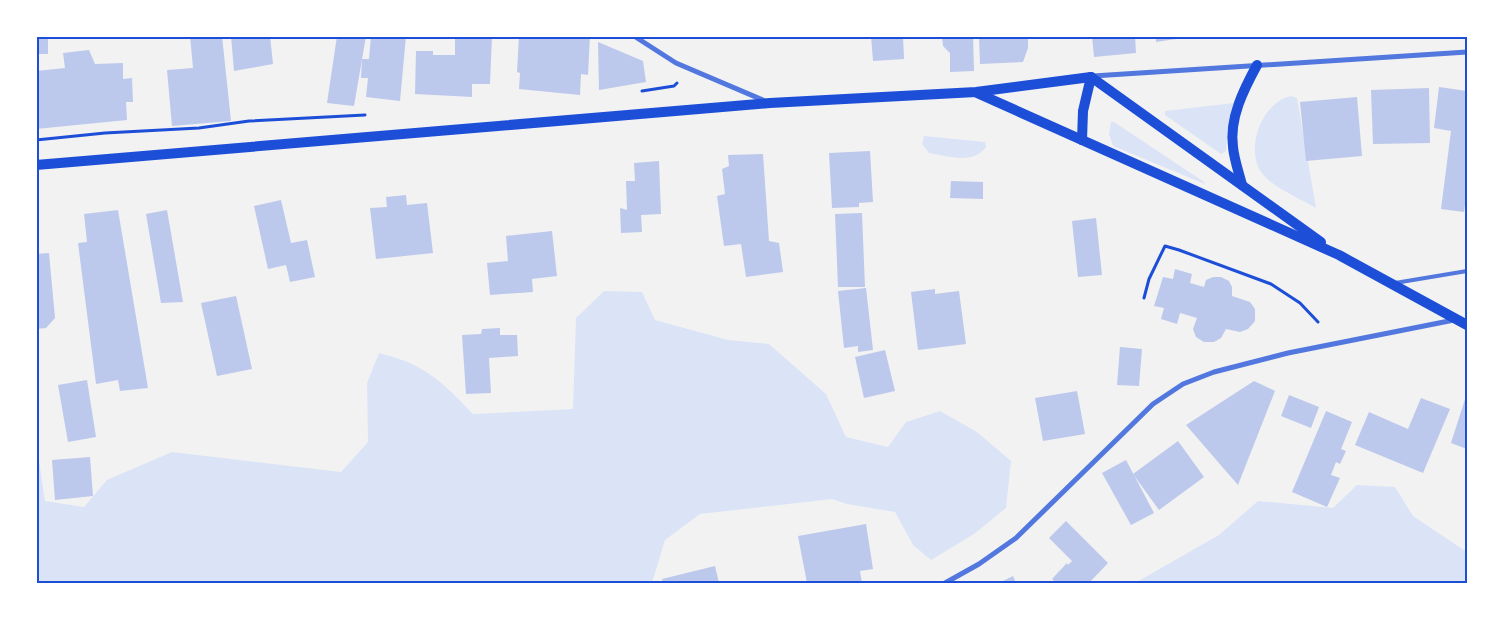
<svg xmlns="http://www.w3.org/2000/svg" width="1503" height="619" font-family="Karla,sans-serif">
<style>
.green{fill:#dbe4f7}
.building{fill:#bdc9ec}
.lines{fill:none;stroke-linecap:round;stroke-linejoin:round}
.path{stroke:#1d4ed8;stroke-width:3}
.service{stroke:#5277de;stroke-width:4}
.minor{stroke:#5277de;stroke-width:5}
.secondary{stroke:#1d4ed8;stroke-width:10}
.neatline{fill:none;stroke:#1d4ed8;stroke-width:2}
</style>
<rect width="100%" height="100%" fill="#f2f2f2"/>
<g class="green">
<path d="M 1291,96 L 1297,98 L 1316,208 C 1301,199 1271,187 1261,172 C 1245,148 1262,102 1291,96 Z"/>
<path d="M 1234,103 L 1228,128 L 1226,151 L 1221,154 L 1165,115 L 1165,111 Z"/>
<path d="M 1111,122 L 1114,122 L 1204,182 L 1205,184 L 1113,146 L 1109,134 Z"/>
<path d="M 924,136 L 985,142 L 986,147 C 973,165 948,156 929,153 L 922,144 Z"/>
<path d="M 604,291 L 642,292 L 655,320 L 728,340 L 769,344 L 826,394 L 846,437 L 888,447 L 906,422 L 940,411 L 977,432 L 1011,461 L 1006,508 L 974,534 L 931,560 L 913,545 L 895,512 L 847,504 L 832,499 L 700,514 L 665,540 L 652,583 L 36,583 L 36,440 L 45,501 L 84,507 L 107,480 L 172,452 L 341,472 L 368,442 L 367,383 L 379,353 C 425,364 441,381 473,414 L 573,409 L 576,318 Z"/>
<path d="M 1357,485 L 1395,487 L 1413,516 L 1467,552 L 1467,583 L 1135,583 L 1219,535 L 1258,501 L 1333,508 Z"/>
</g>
<g class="building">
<rect x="36" y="36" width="12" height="18"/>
<path d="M 190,36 L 222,36 L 231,121 L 172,126 L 167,70 L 193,68 Z"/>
<path d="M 231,36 L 270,36 L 273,64 L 234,71 Z"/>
<path d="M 337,36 L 366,36 L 354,106 L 327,103 Z"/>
<path d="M 371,36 L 406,36 L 400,101 L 366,97 L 368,78 L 361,78 L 362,59 L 369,59 Z"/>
<path d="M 455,36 L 492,36 L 490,84 L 472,84 L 472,97 L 415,94 L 416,51 L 433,51 L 433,55 L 455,55 Z"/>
<path d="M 519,36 L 590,36 L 588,75 L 581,74 L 580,95 L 519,89 L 520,73 L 517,72 Z"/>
<path d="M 821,36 L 836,36 L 836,38 L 821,39 Z"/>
<path d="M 871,36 L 903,36 L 904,59 L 873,61 Z"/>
<path d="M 942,36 L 973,36 L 974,71 L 950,72 L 950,53 L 943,46 Z"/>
<path d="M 979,36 L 1028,36 L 1028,48 L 1023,62 L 980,64 Z"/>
<path d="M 1092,36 L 1135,36 L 1136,53 L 1094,57 Z"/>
<path d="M 1156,36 L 1183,36 L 1183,38 L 1156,42 Z"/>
<path d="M 598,42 L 643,61 L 646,82 L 599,90 Z"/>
<path d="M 89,50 L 95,64 L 123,63 L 123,79 L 132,78 L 133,102 L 126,102 L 127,120 L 36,129 L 36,71 L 65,68 L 63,53 Z"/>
<path d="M 1439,87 L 1467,91 L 1467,189 L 1464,212 L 1441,209 L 1451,131 L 1434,128 Z"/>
<path d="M 1429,88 L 1430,143 L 1373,144 L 1371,90 Z"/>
<path d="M 1357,97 L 1362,156 L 1306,161 L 1300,102 Z"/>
<path d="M 870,151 L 873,202 L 859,203 L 859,207 L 832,208 L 829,153 Z"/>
<path d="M 763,154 L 769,241 L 779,243 L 783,272 L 746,277 L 741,244 L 724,246 L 717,196 L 725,194 L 722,169 L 729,166 L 728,155 Z"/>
<path d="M 659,161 L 661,214 L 641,215 L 642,232 L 621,233 L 620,208 L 627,210 L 626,181 L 635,181 L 634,163 Z"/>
<path d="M 951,181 L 983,182 L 983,199 L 950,198 Z"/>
<path d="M 406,195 L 407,205 L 427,203 L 433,253 L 376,259 L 370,208 L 387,207 L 386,197 Z"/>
<path d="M 281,200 L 291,243 L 307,240 L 315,277 L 290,282 L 286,265 L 268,269 L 254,206 Z"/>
<path d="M 118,210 L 148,388 L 120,391 L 118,380 L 96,384 L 78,243 L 87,242 L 84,214 Z"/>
<path d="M 167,210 L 183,302 L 161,303 L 146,214 Z"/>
<path d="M 862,213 L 865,287 L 838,287 L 835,214 Z"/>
<path d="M 1096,218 L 1102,275 L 1078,277 L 1072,221 Z"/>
<path d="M 552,231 L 557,276 L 532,279 L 533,292 L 490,295 L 487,263 L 508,261 L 506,236 Z"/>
<path d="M 49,253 L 55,318 L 46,328 L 36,329 L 36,254 Z"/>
<path d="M 1175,269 L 1192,274 L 1190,283 L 1204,287 L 1206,280 L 1213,277 L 1221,277 L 1229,281 L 1232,287 L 1232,296 L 1250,302 L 1255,309 L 1255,321 L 1248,329 L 1240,332 L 1226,329 L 1221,338 L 1214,342 L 1204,342 L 1196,337 L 1193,329 L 1197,318 L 1180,313 L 1177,324 L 1161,319 L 1164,308 L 1154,306 L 1163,277 L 1173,279 Z"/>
<path d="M 866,288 L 873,350 L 858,352 L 858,346 L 844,348 L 838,291 Z"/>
<path d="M 935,289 L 935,294 L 959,291 L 966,344 L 918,350 L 911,292 Z"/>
<path d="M 236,296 L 252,369 L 217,376 L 201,303 Z"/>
<path d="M 500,328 L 500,335 L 517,335 L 518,356 L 489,358 L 491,393 L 466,394 L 462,335 L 481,334 L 482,329 Z"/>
<path d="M 1120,347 L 1142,349 L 1139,386 L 1117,385 Z"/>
<path d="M 885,350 L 895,391 L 864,398 L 855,357 Z"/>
<path d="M 87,380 L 96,437 L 68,442 L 58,385 Z"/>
<path d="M 1254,381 L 1275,391 L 1238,485 L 1186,425 Z"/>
<path d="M 1077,391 L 1085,434 L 1043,441 L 1035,398 Z"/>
<path d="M 1289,395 L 1319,407 L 1311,428 L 1281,416 Z"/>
<path d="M 1466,396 L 1467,396 L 1467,449 L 1451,443 Z"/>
<path d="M 1421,398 L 1450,409 L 1423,473 L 1355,445 L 1369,412 L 1408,429 Z"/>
<path d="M 1326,411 L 1352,422 L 1341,449 L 1346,451 L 1340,464 L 1336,462 L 1331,475 L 1340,478 L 1327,507 L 1292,492 Z"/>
<path d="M 1178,441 L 1204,477 L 1159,510 L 1133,474 Z"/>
<path d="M 90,457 L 93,496 L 55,500 L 52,460 Z"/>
<path d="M 1126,460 L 1154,513 L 1131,525 L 1102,473 Z"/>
<path d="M 1066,521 L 1108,563 L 1089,583 L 1056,583 L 1052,579 L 1067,563 L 1068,565 L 1072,561 L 1049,538 Z"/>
<path d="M 866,524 L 873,569 L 860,571 L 862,583 L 807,583 L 798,536 Z"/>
<path d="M 715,566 L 719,583 L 663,583 L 662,579 Z"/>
<path d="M 1013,576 L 1016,583 L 999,583 Z"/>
</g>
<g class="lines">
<g class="path">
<path d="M 642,91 L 674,86 L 677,83"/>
<path d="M 36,140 L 105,133 L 199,128 L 249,121 L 365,115"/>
<path d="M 1144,298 L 1149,279 L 1165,246 L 1179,250 L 1271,284 L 1300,303 L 1318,322"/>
</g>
<path class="service" d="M 1395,283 L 1467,271"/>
<g class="minor">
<path d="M 634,36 L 676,63 L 765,101"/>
<path d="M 1093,76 L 1467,52"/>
<path d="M 945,583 L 979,564 L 1016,538 L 1153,404 L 1183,384 L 1214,372 L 1288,353 L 1454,320"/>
</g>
<g class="secondary">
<path d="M 1091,77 L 1321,242"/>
<path d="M 977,93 L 1339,255 L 1467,325"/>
<path d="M 1082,140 L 1083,111 L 1091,77"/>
<path d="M 36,165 L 770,103 L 976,92 L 1091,77"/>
<path d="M 1242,185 C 1239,173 1234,159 1233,147 C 1229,118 1244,89 1257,65"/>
</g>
</g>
<rect width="1503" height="619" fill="none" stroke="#ffffff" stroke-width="75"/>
<rect x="38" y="38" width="1428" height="544" class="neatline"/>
</svg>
